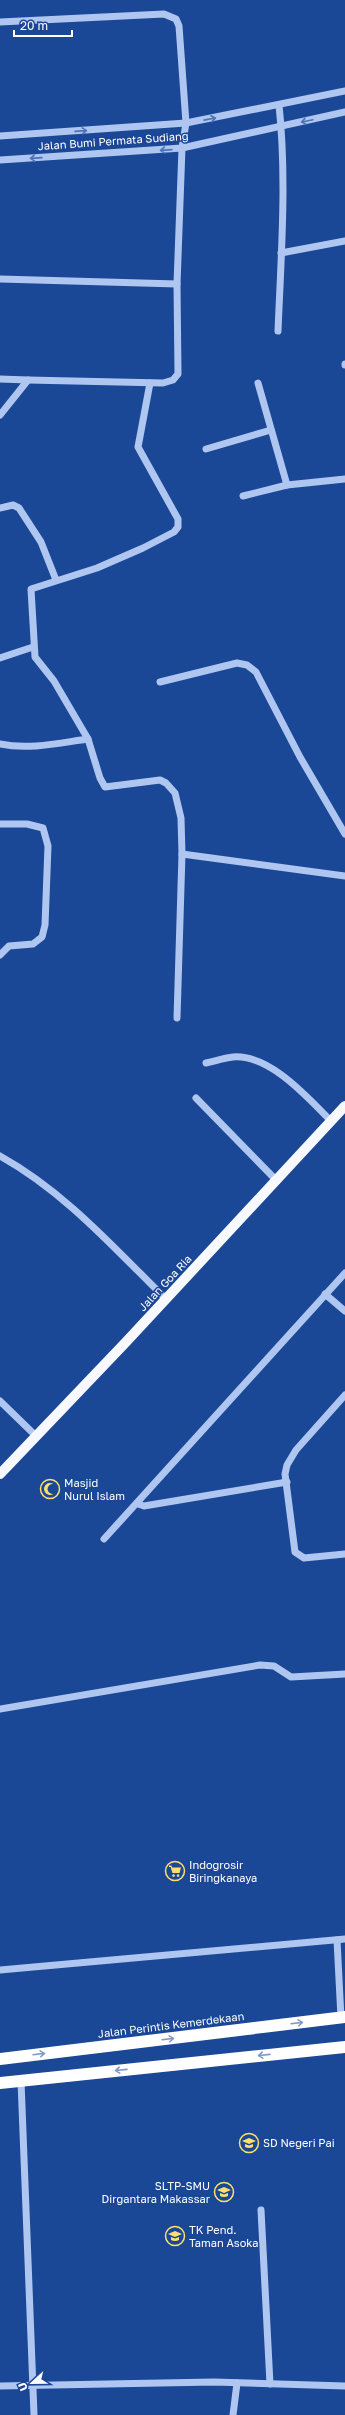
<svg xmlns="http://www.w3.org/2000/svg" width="345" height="2415" font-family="'Golos Text',sans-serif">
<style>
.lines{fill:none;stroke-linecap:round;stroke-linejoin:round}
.minor{stroke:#aec6f0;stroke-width:7}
.major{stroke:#f7f9ff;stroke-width:10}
.highway{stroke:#fff;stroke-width:12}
.oneway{stroke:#4e73b6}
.oneway2{stroke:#819ac5}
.labels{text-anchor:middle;stroke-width:3;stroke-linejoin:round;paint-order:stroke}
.street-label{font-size:11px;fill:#fff;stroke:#1a4796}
.poi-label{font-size:11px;fill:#fff;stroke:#1a4796;text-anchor:start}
</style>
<rect width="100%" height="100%" fill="#1a4796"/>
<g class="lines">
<g class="minor">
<path d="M 0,22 L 164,14 L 176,19 L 179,26 L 186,123 L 182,148 L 177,284 L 178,374 L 173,380 L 163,383 L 28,380"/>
<path d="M 0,136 L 186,123 L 345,91"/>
<path d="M 0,160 L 182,148 L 345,112"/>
<path d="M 281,253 L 345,241"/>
<path d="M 0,279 L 177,284"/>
<path d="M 278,331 C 281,257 287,179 279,105"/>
<path d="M 345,364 L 345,365"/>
<path d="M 0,379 L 28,380 L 0,415"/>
<path d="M 150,383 L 138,447 L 178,519 L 178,527 L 174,532 L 143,548 L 97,568 L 31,589 L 35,657 L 54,681 L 88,739 L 100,778 L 105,787 L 160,780 L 166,783 L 175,793 L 181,818 L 182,854 L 177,1018"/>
<path d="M 206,449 L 271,430"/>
<path d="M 287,485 L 345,479"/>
<path d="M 243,496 L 287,485 L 258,383"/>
<path d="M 0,508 L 13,505 L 19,508 L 41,542 L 56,580"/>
<path d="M 0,658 L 33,647"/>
<path d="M 160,682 L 237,663 L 247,665 L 256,672 L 300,757 L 345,834"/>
<path d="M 0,744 C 29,750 59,743 88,739"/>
<path d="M 0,824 L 27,824 L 43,828 L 48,846 L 45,925 L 42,937 L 33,944 L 9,946 L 0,955"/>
<path d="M 182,854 L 345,876"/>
<path d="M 206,1063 C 215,1061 224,1058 233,1057 C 270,1054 308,1098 331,1121"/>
<path d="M 196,1098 L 277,1181"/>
<path d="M 0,1156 C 65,1192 114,1248 166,1299"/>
<path d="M 325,1294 L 345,1311"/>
<path d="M 345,1395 L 296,1450 L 287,1465 L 285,1474 L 295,1552 L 304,1558 L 345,1554"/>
<path d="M 0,1401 L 36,1436"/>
<path d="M 138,1504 L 144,1506 L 287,1482"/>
<path d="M 104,1539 L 345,1273"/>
<path d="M 0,1709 L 260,1665 L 274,1666 L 291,1677 L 345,1674"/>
<path d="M 337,1940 L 341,2018"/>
<path d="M 0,1970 L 345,1939"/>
<path d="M 21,2081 L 34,2415"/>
<path d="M 261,2210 L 270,2384"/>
<path d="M 0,2386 L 214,2382 L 345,2386"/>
<path d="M 233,2415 L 237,2383"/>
</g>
<path class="major" d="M 0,1474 L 126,1342 L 345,1106"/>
<g class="highway">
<path d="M 0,2059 L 345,2017"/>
<path d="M 0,2083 L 345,2047"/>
</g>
</g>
<defs><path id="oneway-shaft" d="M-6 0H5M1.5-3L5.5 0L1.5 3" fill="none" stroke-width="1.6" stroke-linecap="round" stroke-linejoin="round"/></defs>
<g class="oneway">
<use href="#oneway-shaft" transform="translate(210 119) rotate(-11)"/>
<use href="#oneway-shaft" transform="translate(307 121) rotate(168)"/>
<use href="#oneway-shaft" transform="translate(81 131) rotate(-4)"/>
<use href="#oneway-shaft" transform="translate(166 150) rotate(176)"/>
<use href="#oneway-shaft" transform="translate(36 158) rotate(176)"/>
</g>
<g class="oneway2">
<use href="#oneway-shaft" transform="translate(297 2023) rotate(-7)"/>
<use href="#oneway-shaft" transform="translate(168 2039) rotate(-7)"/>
<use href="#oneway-shaft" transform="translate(39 2054) rotate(-7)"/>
<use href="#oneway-shaft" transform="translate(264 2055) rotate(174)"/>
<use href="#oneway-shaft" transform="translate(121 2070) rotate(174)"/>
</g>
<defs>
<symbol id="mosque-ring" viewBox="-11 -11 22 22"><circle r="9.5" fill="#1a4796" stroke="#ffe06d" stroke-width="1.5"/><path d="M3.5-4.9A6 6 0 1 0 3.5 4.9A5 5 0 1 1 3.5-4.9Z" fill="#ffe06d"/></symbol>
<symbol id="supermarket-ring" viewBox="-11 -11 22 22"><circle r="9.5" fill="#1a4796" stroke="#ffe06d" stroke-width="1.5"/><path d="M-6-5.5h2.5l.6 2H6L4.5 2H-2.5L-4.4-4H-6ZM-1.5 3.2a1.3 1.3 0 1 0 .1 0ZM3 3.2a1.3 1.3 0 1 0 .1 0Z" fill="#ffe06d"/></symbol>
<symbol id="school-ring" viewBox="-11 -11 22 22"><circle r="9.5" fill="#1a4796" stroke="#ffe06d" stroke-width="1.5"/><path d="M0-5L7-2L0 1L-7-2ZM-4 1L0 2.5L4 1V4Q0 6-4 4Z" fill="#ffe06d"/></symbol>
</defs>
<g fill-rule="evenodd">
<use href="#mosque-ring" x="39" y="1478" width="22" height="22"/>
<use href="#supermarket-ring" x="164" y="1860" width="22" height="22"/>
<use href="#school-ring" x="238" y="2132" width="22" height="22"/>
<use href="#school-ring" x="213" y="2181" width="22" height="22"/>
<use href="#school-ring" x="164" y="2225" width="22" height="22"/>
</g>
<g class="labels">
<g class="street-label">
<text transform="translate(113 141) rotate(-4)" y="4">Jalan Bumi Permata Sudiang</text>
<text transform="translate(165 1283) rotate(-47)" y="4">Jalan Goa Ria</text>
<text transform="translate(171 2025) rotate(-7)" y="4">Jalan Perintis Kemerdekaan</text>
</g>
<g class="poi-label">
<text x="64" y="1487">Masjid<tspan x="64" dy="13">Nurul Islam</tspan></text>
<text x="189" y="1869">Indogrosir<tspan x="189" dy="13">Biringkanaya</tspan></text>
<text x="263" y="2147">SD Negeri Pai</text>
<text x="210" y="2190" text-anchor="end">SLTP-SMU<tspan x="210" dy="13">Dirgantara Makassar</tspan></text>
<text x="189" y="2234">TK Pend.<tspan x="189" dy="13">Taman Asoka</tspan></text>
</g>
</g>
<g transform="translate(32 2383) rotate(248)" stroke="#1a4796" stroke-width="3" paint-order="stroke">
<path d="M0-3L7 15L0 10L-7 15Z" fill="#ffffff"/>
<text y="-6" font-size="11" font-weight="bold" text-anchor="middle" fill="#ffffff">U</text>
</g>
<path d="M14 30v6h58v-6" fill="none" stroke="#ffffff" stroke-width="2"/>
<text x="20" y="30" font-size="12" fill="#ffffff" stroke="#1a4796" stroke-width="3" paint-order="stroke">20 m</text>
</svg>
